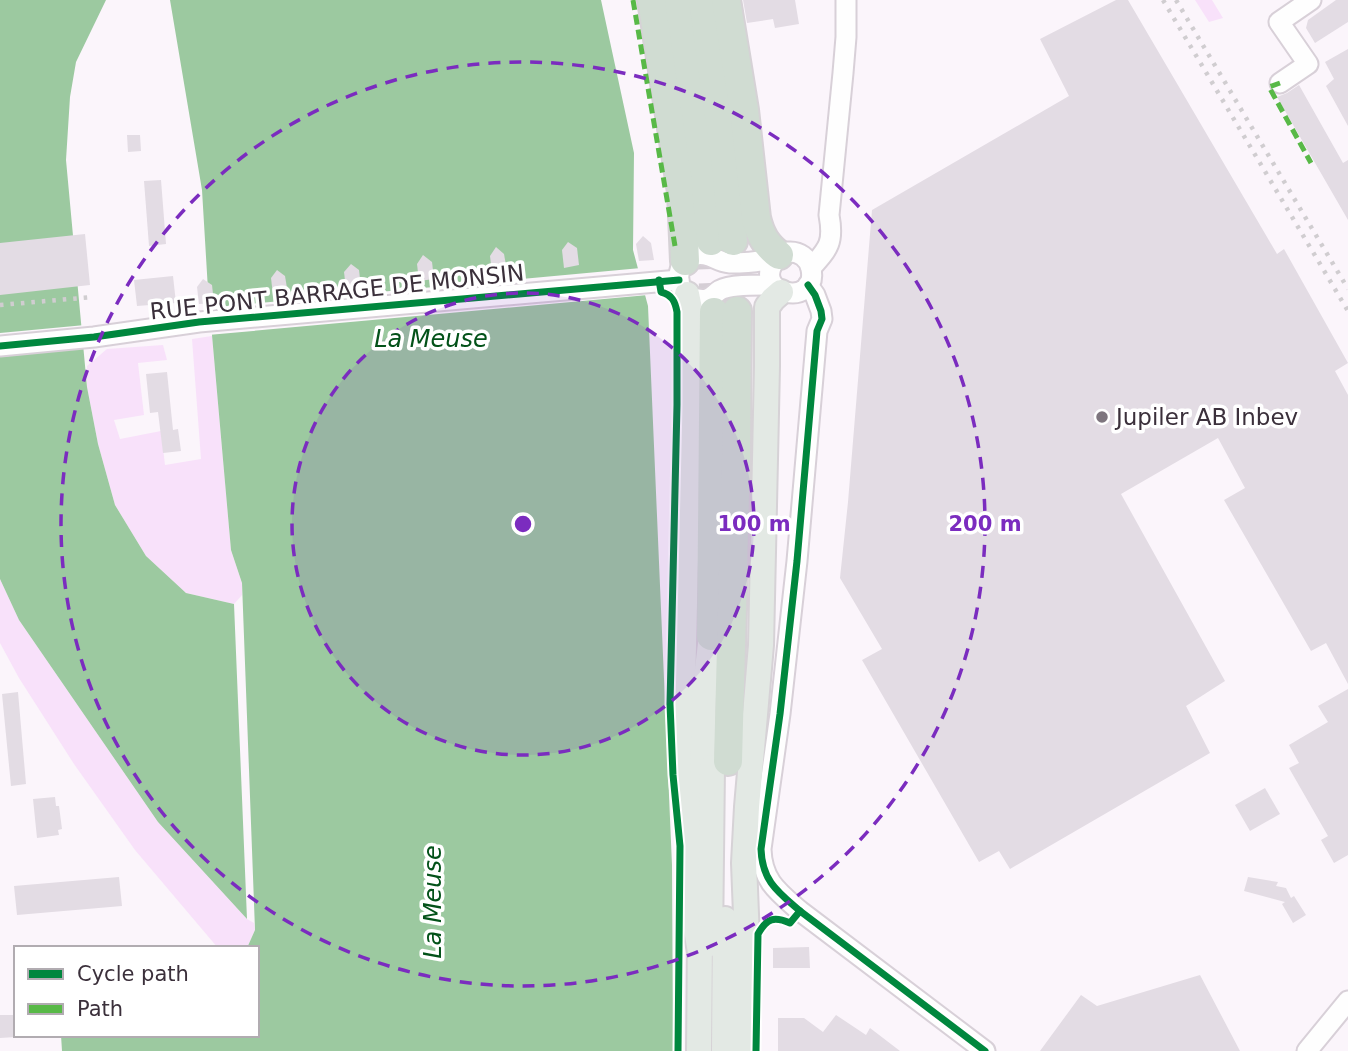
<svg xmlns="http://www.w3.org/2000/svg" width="1348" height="1051" font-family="'DejaVu Sans',sans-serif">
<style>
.green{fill:#f8e1fa}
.water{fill:#9cc9a0}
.pier{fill:#fbf5fb}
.building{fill:#e3dce4}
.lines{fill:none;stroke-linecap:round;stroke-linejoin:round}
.highway-tunnel{stroke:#d5ced5;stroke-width:28;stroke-dasharray:28 14;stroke-linecap:butt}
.minor-casing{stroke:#d8d0d8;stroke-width:23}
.major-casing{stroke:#d6d2d6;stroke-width:28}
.highway-casing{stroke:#d6d2d6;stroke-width:32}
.minor{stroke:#fefefe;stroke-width:19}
.major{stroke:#e3e9e4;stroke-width:24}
.highway{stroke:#d0dcd2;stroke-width:28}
.rail{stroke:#d0cdd0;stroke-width:4.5;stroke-dasharray:3.5 7;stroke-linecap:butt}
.quiet{stroke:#58b947;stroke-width:5;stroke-dasharray:10 5;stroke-linecap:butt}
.cycleway-casing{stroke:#fff;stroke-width:11}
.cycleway{stroke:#00873e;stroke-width:7}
.ring{fill:none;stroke:#7b2cbf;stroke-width:3.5;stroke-dasharray:12 9}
.poi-dot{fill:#7e757e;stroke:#fff;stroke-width:2.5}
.labels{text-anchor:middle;stroke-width:7;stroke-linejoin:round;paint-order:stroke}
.street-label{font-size:23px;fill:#3b303b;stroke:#fff}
.poi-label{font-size:23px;fill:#3b303b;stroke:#fff;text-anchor:start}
.water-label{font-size:24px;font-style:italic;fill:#035219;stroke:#fff}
.centre{fill:#7b2cbf;stroke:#fff;stroke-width:3.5}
.ring-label{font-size:21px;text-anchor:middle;font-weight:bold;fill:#7b2cbf;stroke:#fff;stroke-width:7;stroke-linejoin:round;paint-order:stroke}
</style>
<rect width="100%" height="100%" fill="#fbf5fb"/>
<g class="green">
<path d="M 1195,0 L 1212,0 L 1223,18 L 1209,22 Z"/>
<path d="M 212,336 L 231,550 L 242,583 L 242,595 L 234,604 L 186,593 L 146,556 L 115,505 L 98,444 L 87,387 L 87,366 L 107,349 L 163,345 L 167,360 L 138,363 L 144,415 L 114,420 L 120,439 L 161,431 L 165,465 L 201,459 L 192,339 Z"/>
<path d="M 0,579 L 19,620 L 158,822 L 247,919 L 254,923 L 255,930 L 247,948 L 218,948 L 135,850 L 74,764 L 19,678 L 0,643 Z"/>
</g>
<g class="water">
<path d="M 0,0 L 106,0 L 76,62 L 70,97 L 66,160 L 87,387 L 98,444 L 115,505 L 146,556 L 186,593 L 234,604 L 247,919 L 158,822 L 19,620 L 0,579 Z"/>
<path d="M 170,0 L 601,0 L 634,153 L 633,250 L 648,306 L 672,865 L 673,1051 L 62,1051 L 61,1035 L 257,1035 L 257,948 L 247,948 L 255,930 L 242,583 L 231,550 L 208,290 L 202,190 Z"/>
</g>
<g class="pier">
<path d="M 641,268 L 648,295 L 208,335 L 206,308 Z"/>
<path d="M 85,325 L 87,348 L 0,357 L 0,333 Z"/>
</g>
<g class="building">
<path d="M 743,0 L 795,0 L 799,24 L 775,28 L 773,19 L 747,23 Z"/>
<path d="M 1116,0 L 1128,0 L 1277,254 L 1284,249 L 1348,363 L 1335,371 L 1348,395 L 1348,684 L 1326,643 L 1311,651 L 1224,500 L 1245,488 L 1218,438 L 1121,494 L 1225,681 L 1186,706 L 1210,753 L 1010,869 L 999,851 L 979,862 L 862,660 L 882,649 L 840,578 L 848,502 L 872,210 L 1069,96 L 1040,39 Z"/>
<path d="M 1336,0 L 1348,0 L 1348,22 L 1315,43 L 1306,28 L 1308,20 Z"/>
<path d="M 1348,49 L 1348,126 L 1326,86 L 1334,79 L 1325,62 Z"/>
<path d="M 1299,85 L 1343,163 L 1348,160 L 1348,220 L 1277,97 L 1287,93 Z"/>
<path d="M 127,135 L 140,135 L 141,151 L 128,152 Z"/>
<path d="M 161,180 L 166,244 L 149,246 L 144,181 Z"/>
<path d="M 85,234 L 90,285 L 0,295 L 0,243 Z"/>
<path d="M 643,236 L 651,243 L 654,260 L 639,261 L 636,244 Z"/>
<path d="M 568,242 L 577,248 L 579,265 L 564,268 L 562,250 Z"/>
<path d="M 496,247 L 504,254 L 507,271 L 492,273 L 490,256 Z"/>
<path d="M 423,255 L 432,262 L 434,279 L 419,281 L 417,264 Z"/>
<path d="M 351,264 L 359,270 L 361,287 L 346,289 L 344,272 Z"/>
<path d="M 277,270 L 285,276 L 288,294 L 273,295 L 271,278 Z"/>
<path d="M 173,276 L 176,303 L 137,306 L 134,280 Z"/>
<path d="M 203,279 L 212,285 L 214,303 L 199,304 L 197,287 Z"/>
<path d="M 167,372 L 173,430 L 178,429 L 181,451 L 163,453 L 158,412 L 150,413 L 146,374 Z"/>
<path d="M 1348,689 L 1348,855 L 1334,863 L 1321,840 L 1328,836 L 1289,768 L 1299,763 L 1289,745 L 1328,722 L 1318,706 Z"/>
<path d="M 18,692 L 26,784 L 11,786 L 2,694 Z"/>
<path d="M 1265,788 L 1280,814 L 1250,831 L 1235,805 Z"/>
<path d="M 55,797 L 56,806 L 59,806 L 62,829 L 58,830 L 59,835 L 37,838 L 33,799 Z"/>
<path d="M 119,877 L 122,906 L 17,915 L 14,886 Z"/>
<path d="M 1248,877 L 1278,882 L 1276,886 L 1286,888 L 1291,898 L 1294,896 L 1306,915 L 1293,923 L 1282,904 L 1285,902 L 1244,891 Z"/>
<path d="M 809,947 L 810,968 L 773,968 L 773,948 Z"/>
<path d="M 1200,975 L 1240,1051 L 1040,1051 L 1081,995 L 1097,1006 Z"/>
<path d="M 0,1015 L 16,1015 L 16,1037 L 0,1038 Z"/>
<path d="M 836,1015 L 866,1035 L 870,1028 L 900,1051 L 778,1051 L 778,1018 L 804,1018 L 823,1032 Z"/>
</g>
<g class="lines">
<path class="highway-tunnel" d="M 711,241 L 714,312"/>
<defs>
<g id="minor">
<path d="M 1280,83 L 1308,64 L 1279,22 L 1311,0"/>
<path d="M 811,268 C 829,248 834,242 829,215 L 843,73 L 846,37 L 846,0"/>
<path d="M 773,285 C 760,285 731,284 720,290 C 715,293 713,297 707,299 C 702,300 696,299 691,297 C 668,286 680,250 705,255 C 715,257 718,262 730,263 C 744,263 760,262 773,258 C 778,257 782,253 788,252 C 799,251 809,258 811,269 C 819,309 747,294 777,258"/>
<path d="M 808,285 L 815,295 L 821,311 L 822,319 L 817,331 L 797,561 L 780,714 L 761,849 C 762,881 778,892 800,911 L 985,1051"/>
<path d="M 0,346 L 94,337 L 199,322 L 679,280"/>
<path d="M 1307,1051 L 1348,1001"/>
</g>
<g id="major">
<path d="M 687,294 L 690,309 L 691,345 L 683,689 L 686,769 L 692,830 L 693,912 L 700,952"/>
<path d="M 702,786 L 704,694 L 711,636"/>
<path d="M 710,944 L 712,767"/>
<path d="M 699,1051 L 700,938"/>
<path d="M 724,1051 L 725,919"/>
<path d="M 747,1051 L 747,940 L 744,863 L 747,807 L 761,645 L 767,366 L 767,307 L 773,299 L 781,292"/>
</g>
<g id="highway">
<path d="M 652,0 L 682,192 L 685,261"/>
<path d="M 679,0 L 705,174 L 711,241"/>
<path d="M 703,0 L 726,166 L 733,241"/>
<path d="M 726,0 L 744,110 L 756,218 C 760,235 766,245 779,255"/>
<path d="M 711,636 L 714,312"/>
<path d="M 728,761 L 736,458 L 737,311"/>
</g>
</defs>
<use href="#minor" class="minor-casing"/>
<use href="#major" class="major-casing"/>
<use href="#highway" class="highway-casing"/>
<use href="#minor" class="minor"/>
<use href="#major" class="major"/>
<use href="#highway" class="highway"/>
<g class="rail">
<path d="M 1163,0 L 1348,311"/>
<path d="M 1176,0 L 1348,289"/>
<path d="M 0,305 L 93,297"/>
</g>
<g class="quiet">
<path d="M 633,0 L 675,246"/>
<path d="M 1280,83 L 1269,87 L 1311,163"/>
</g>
<defs>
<g id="cycleway">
<path d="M 659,280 L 661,292 C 672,295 675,301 677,312 L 677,405 L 670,704 L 673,775 L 680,846 L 678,1051"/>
<path d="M 808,285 L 815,295 L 821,311 L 822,319 L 817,331 L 797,561 L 780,714 L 761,849 C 762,881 778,892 800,911 L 985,1051"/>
<path d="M 0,346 L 94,337 L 199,322 L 679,280"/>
<path d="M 756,1051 L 758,934 C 767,918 774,916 790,923 L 800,911"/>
</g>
</defs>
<use href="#cycleway" class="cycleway-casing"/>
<use href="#cycleway" class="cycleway"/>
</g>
<circle cx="523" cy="524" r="231" fill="#7b2cbf" fill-opacity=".12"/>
<g class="ring">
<circle cx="523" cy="524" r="231"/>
<circle cx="523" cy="524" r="462"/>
</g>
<circle class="poi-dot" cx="1102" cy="417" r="7"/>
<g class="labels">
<g class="street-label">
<text transform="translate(337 292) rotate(-6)" y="8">RUE PONT BARRAGE DE MONSIN</text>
</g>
<g class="poi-label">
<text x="1116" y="425">Jupiler AB Inbev</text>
</g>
<g class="water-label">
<text x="431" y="347">La Meuse</text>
<text transform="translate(433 902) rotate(-90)" y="8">La Meuse</text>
</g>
</g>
<circle cx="523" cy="524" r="10" class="centre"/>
<g class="ring-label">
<text x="754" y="531">100 m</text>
<text x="985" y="531">200 m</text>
</g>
<rect x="14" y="946" width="245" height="91" fill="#ffffff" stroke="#b1acb1" stroke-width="2"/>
<rect x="28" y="969" width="35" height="10" fill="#00873e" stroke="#b1acb1" stroke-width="2"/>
<text x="77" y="981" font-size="21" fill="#3b303b">Cycle path</text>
<rect x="28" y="1004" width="35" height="10" fill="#58b947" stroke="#b1acb1" stroke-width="2"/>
<text x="77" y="1016" font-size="21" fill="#3b303b">Path</text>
</svg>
